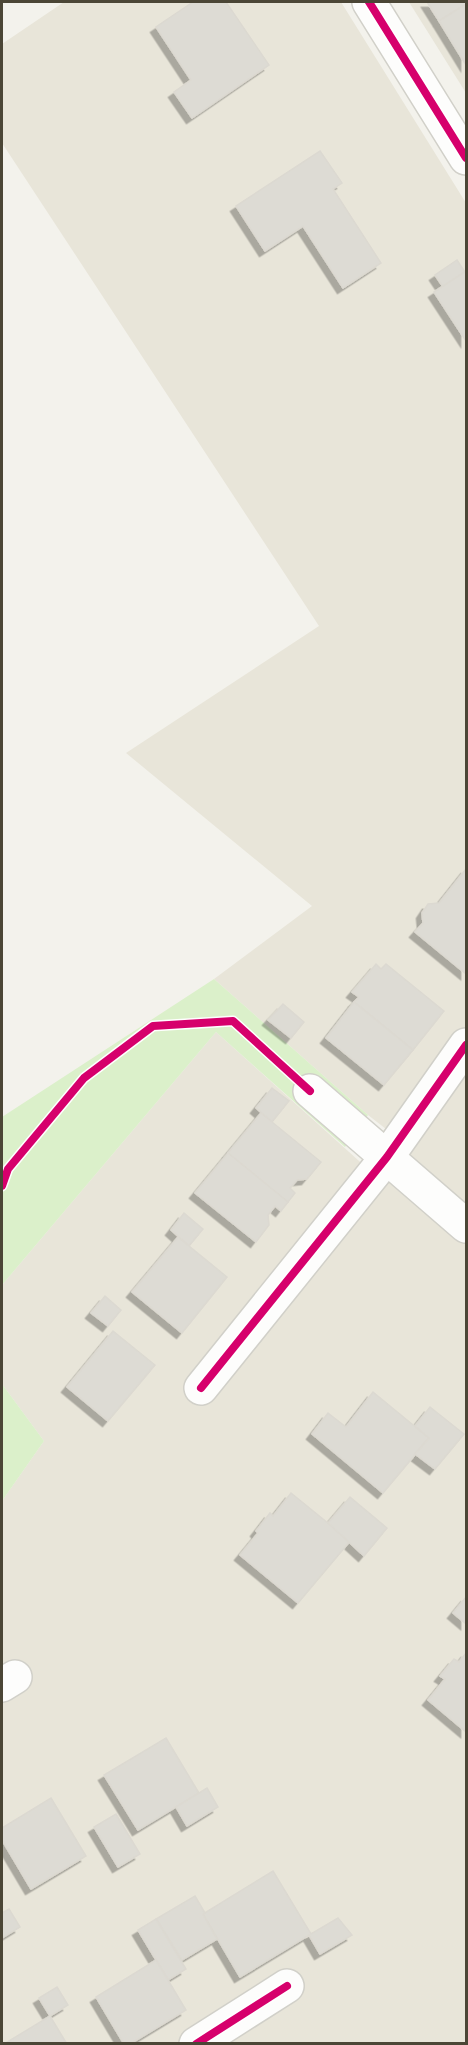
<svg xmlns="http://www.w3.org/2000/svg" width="468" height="2045" font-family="Montserrat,sans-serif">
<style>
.residential{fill:#e8e5d9}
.green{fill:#dbf0ca}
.building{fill:#dddbd4;stroke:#dcd9d1;stroke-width:1.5;filter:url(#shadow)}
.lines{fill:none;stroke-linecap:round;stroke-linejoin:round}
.street-casing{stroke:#d1d0c9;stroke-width:36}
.street{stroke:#fdfdfc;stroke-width:33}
.cycleway-casing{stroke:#fff;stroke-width:11}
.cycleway{stroke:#d6006c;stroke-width:8}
</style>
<defs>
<filter id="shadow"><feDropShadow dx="-5.5" dy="5.5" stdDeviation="0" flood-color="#0004"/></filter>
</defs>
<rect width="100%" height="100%" fill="#f3f2ec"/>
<g class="residential">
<path d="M 64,2 L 341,2 L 466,203 L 466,2043 L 2,2044 L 2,1501 L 44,1441 L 2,1384 L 2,1285 L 216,1032 L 379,1179 L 404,1143 L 368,1115 L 214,979 L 312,906 L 126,753 L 319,626 L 2,143 L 2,44 Z"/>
<path d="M 409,2 L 466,2 L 466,93 Z"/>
</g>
<g class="green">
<path d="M 214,979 L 368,1115 L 345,1147 L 216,1032 L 2,1285 L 2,1117 Z"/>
<path d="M 2,1384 L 44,1441 L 2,1501 Z"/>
</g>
<g class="building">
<path d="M 193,2 L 226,2 L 269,65 L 192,118 L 174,92 L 191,80 L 156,27 Z"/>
<path d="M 427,2 L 466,2 L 466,4 L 439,21 Z"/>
<path d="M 466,4 L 466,65 L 439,21 Z"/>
<path d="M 320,151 L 342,183 L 333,189 L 381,263 L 343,288 L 303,226 L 265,251 L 236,206 Z"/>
<path d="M 457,260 L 465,272 L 443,287 L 435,275 Z"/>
<path d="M 466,271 L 466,341 L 434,292 Z"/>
<path d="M 466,869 L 466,974 L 415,932 L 423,923 L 422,913 L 428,904 L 439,903 Z"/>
<path d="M 376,964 L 381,969 L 386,964 L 444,1011 L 413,1050 L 354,1002 L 359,997 L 352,992 Z"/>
<path d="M 354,1002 L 413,1050 L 384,1085 L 326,1038 Z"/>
<path d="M 283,1004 L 304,1022 L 291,1038 L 268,1020 Z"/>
<path d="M 272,1088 L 289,1101 L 272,1122 L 256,1108 Z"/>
<path d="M 261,1113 L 321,1162 L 307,1179 L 297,1180 L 290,1188 L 295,1193 L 288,1202 L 228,1153 Z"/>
<path d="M 228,1153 L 288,1202 L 281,1211 L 275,1206 L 268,1215 L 269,1225 L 256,1242 L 195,1193 Z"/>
<path d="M 184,1213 L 203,1229 L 189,1246 L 171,1230 Z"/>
<path d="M 178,1237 L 227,1277 L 182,1333 L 132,1292 Z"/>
<path d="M 105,1296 L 121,1310 L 108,1326 L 91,1313 Z"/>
<path d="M 113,1331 L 155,1365 L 108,1421 L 67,1387 Z"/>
<path d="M 373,1392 L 429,1438 L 383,1493 L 312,1434 L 328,1413 L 346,1427 Z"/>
<path d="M 430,1407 L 464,1434 L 435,1469 L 415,1454 L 429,1438 L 415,1426 Z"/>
<path d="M 291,1493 L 350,1541 L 298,1603 L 240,1555 L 258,1533 L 256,1531 L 270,1513 L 273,1516 Z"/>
<path d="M 350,1497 L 387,1528 L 364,1556 L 328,1523 Z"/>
<path d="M 466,1597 L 466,1624 L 453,1613 Z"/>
<path d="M 466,1653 L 466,1732 L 428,1700 L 445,1679 L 440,1676 L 454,1659 L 459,1662 Z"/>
<path d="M 166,1738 L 199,1793 L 138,1830 L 104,1775 Z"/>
<path d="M 207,1788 L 218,1807 L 187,1826 L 176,1807 Z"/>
<path d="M 51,1798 L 86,1856 L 31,1889 L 2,1840 L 2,1828 Z"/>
<path d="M 116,1814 L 140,1854 L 118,1867 L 94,1827 Z"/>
<path d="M 273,1871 L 311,1934 L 338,1918 L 352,1935 L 320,1954 L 309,1935 L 240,1977 L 203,1914 Z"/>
<path d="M 195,1896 L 205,1913 L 203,1914 L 217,1939 L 182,1960 L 156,1919 Z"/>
<path d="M 9,1909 L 20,1927 L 2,1938 L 2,1913 Z"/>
<path d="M 156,1919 L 186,1969 L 168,1980 L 138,1930 Z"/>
<path d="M 156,1960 L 186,2010 L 130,2044 L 124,2044 L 96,1997 Z"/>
<path d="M 57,1987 L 68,2005 L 50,2016 L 39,1998 Z"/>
<path d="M 50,2016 L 67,2044 L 4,2044 Z"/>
</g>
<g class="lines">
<defs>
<g id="street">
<path d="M 369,2 L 466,158"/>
<path d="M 310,1091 L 466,1226"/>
<path d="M 201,1388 L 387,1157 L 466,1045"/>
<path d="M 2,1685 L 15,1677"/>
<path d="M 196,2044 L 287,1986"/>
</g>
</defs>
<use href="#street" class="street-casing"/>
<use href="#street" class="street"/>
<defs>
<g id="cycleway">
<path d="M 369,2 L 466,158"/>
<path d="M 2,1186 L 8,1169 L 84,1078 L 153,1026 L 233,1021 L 310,1091"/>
<path d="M 201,1388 L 387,1157 L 466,1045"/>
<path d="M 196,2044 L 287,1986"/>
</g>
</defs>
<use href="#cycleway" class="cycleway-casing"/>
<use href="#cycleway" class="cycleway"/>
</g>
<rect width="468" height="2045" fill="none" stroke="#4b4636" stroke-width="6"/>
</svg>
